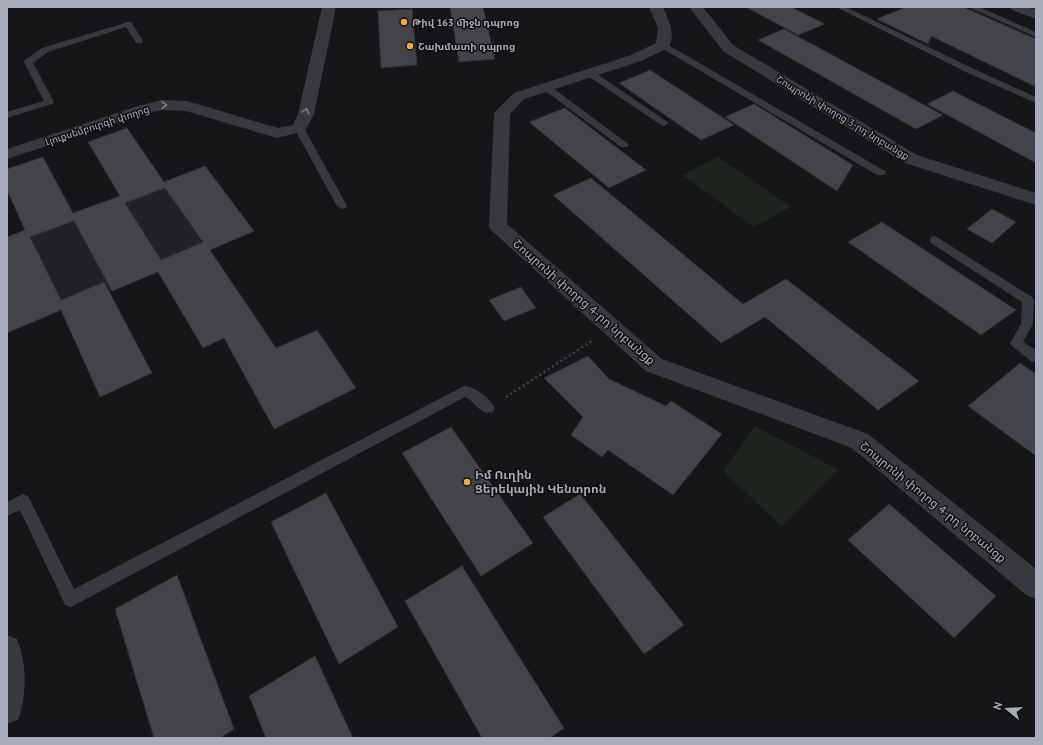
<svg xmlns="http://www.w3.org/2000/svg" width="1043" height="745" font-family="'PT Sans','Noto Sans Armenian',sans-serif">
<style>
.built{fill:#222226}
.green{fill:#1c241d}
.building{fill:#424449;stroke:#303035;fill-rule:evenodd}
.lines{fill:none;stroke-linecap:round;stroke-linejoin:round}
.path{stroke:#3d4045;stroke-width:2.5;stroke-dasharray:2 3;stroke-linecap:butt}
.service{fill:#37393e;fill-rule:evenodd}
.minor{fill:#37393e;fill-rule:evenodd}
.tertiary{fill:#37393e;fill-rule:evenodd}
.oneway{stroke:#757982}
.poi-dot{fill:#fca92b;stroke:#111114;stroke-width:1.5}
.labels{text-anchor:middle;stroke-width:3;stroke-linejoin:round;paint-order:stroke}
.far-poi-label{font-size:10px;font-weight:bold;fill:#a8aeb9;stroke:#111114;text-anchor:start}
.far-street-label{font-size:10px;fill:#a8aeb9;stroke:#111114}
.street-label{font-size:12px;fill:#a8aeb9;stroke:#111114}
.poi-label{font-size:12px;font-weight:bold;fill:#a8aeb9;stroke:#111114;text-anchor:start}
</style>
<rect width="100%" height="100%" fill="#161619"/>
<path class="built" d="M 127,128 L 164,182 L 205,166 L 254,231 L 210,250 L 259,322 L 203,348 L 158,272 L 110,292 L 152,373 L 100,397 L 61,311 L 7,333 L 7,237 L 25,230 L 7,190 L 7,169 L 43,157 L 73,213 L 120,195 L 88,142 Z"/>
<g class="green">
<path d="M 718,157 L 791,207 L 754,227 L 682,175 Z"/>
<path d="M 755,426 L 839,470 L 782,527 L 723,471 Z"/>
</g>
<g class="building">
<path d="M 450,7 L 483,7 L 495,59 L 459,62 Z"/>
<path d="M 746,7 L 791,7 L 825,24 L 798,35 Z"/>
<path d="M 906,7 L 963,7 L 1036,39 L 1036,87 L 931,36 L 928,44 L 877,19 Z"/>
<path d="M 412,9 L 417,65 L 381,68 L 378,11 Z"/>
<path d="M 784,29 L 943,115 L 916,129 L 758,40 Z"/>
<path d="M 650,70 L 734,125 L 701,140 L 619,83 Z"/>
<path d="M 953,91 L 1036,133 L 1036,163 L 927,104 Z"/>
<path d="M 754,104 L 853,165 L 837,191 L 725,117 Z"/>
<path d="M 565,108 L 646,170 L 609,188 L 529,122 Z"/>
<path d="M 127,128 L 164,182 L 205,166 L 254,231 L 210,250 L 276,348 L 317,330 L 356,388 L 274,429 L 224,338 L 203,348 L 158,272 L 112,291 L 74,221 L 30,237 L 61,300 L 104,282 L 152,373 L 100,397 L 61,310 L 7,333 L 7,237 L 25,230 L 7,190 L 7,169 L 43,157 L 73,213 L 120,196 L 88,142 ZM 165,188 L 203,242 L 161,260 L 125,203 Z"/>
<path d="M 591,178 L 743,304 L 786,279 L 919,381 L 878,410 L 765,317 L 721,343 L 553,195 Z"/>
<path d="M 992,209 L 1016,222 L 992,243 L 967,229 Z"/>
<path d="M 882,222 L 1016,310 L 981,335 L 848,242 Z"/>
<path d="M 521,287 L 536,308 L 504,321 L 489,300 Z"/>
<path d="M 588,356 L 609,379 L 666,406 L 671,401 L 722,434 L 673,495 L 608,450 L 602,457 L 571,435 L 583,417 L 544,378 Z"/>
<path d="M 1020,363 L 1036,374 L 1036,456 L 968,406 Z"/>
<path d="M 451,427 L 533,543 L 481,576 L 402,453 Z"/>
<path d="M 326,493 L 398,627 L 339,664 L 271,522 Z"/>
<path d="M 580,494 L 684,625 L 644,654 L 543,517 Z"/>
<path d="M 889,504 L 996,596 L 954,638 L 848,540 Z"/>
<path d="M 462,566 L 564,728 L 550,738 L 482,738 L 405,601 Z"/>
<path d="M 177,575 L 234,729 L 220,738 L 154,738 L 115,609 Z"/>
<path d="M 315,656 L 353,738 L 266,738 L 249,696 Z"/>
</g>
<g class="lines">
<path class="path" d="M 506,397 L 592,341"/>
<g class="service">
<path d="M 836,7 L 846,7 L 976,70 L 1036,97 L 1036,103 L 970,74 Z"/>
<path d="M 968,7 L 979,7 L 1036,32 L 1036,37 Z"/>
<path d="M 128,22 L 131,22 L 143,41 L 142,43 L 136,43 L 126,27 L 48,52 L 33,63 L 54,102 L 52,104 L 7,118 L 7,112 L 44,101 L 24,62 L 25,60 L 42,48 Z"/>
<path d="M 663,42 L 885,171 L 886,173 L 885,175 L 877,175 L 660,47 L 659,45 Z"/>
<path d="M 591,71 L 594,72 L 669,123 L 664,126 L 661,125 L 588,76 L 587,74 L 588,72 Z"/>
<path d="M 547,85 L 550,86 L 627,143 L 629,145 L 627,147 L 621,147 L 544,90 L 543,88 L 544,86 Z"/>
<path d="M 299,125 L 304,128 L 347,206 L 346,208 L 342,209 L 337,206 L 294,128 Z"/>
<path d="M 935,236 L 1032,297 L 1034,300 L 1033,324 L 1023,342 L 1036,350 L 1036,362 L 1031,361 L 1012,346 L 1010,343 L 1021,324 L 1022,302 L 931,243 L 929,240 L 931,237 Z"/>
<path d="M 464,386 C 476,387 489,397 495,408 L 493,412 C 480,416 475,401 465,397 L 71,607 L 65,605 L 20,510 L 7,516 L 7,502 L 23,494 L 28,496 L 74,589 Z"/>
</g>
<g class="minor">
<path d="M 649,7 L 663,7 C 668,19 677,35 668,48 L 641,61 L 524,99 L 510,114 L 507,224 L 662,359 L 868,434 L 1036,569 L 1036,599 L 1026,595 L 852,448 L 646,371 L 491,230 L 489,226 L 494,113 L 514,93 L 631,55 L 656,43 L 658,28 Z"/>
<path d="M 689,7 L 703,7 L 733,45 L 917,155 L 1036,193 L 1036,205 L 905,163 L 723,51 Z"/>
<path d="M 1010,7 L 1028,7 L 1036,10 L 1036,19 L 1012,10 Z"/>
</g>
<g class="tertiary">
<path d="M 322,7 L 336,7 L 314,114 L 305,131 L 277,138 L 186,111 L 162,110 L 148,113 L 7,159 L 7,149 L 138,106 L 162,100 L 187,101 L 278,128 L 293,125 L 298,114 Z"/>
<path d="M 7,635 L 17,639 C 27,662 27,697 18,720 L 7,724 Z"/>
</g>
</g>
<defs><path id="oneway-chevron" d="M-2-3.5L2.5 0L-2 3.5" fill="none" stroke-width="1.6" stroke-linecap="round" stroke-linejoin="round"/></defs>
<g class="oneway">
<use href="#oneway-chevron" transform="translate(164 105) rotate(-2)"/>
<use href="#oneway-chevron" transform="translate(306 111) rotate(-74)"/>
</g>
<g class="poi-dot">
<circle cx="404" cy="22" r="4"/>
<circle cx="410" cy="46" r="4"/>
<circle cx="467" cy="482" r="4"/>
</g>
<g class="labels">
<g class="far-poi-label">
<text x="412" y="26">Թիվ 163 միջն դպրոց</text>
<text x="418" y="50">Շախմատի դպրոց</text>
</g>
<g class="far-street-label">
<text transform="translate(843 117) rotate(31)" y="4">Շոպրոնի փողոց 3-րդ նրբանցք</text>
<text transform="translate(97 125) rotate(-18)" y="4">Լյուքսեմբուրգի փողոց</text>
</g>
<g class="street-label">
<text transform="translate(584 302) rotate(41)" y="4">Շոպրոնի փողոց 4-րդ նրբանցք</text>
<text transform="translate(933 502) rotate(39)" y="4">Շոպրոնի փողոց 4-րդ նրբանցք</text>
</g>
<g class="poi-label">
<text x="475" y="479">Իմ Ուղին<tspan x="475" dy="14">Ցերեկային Կենտրոն</tspan></text>
</g>
</g>
<rect width="1043" height="745" fill="none" stroke="#a8aeb9" stroke-width="16"/>
<g transform="translate(1007 709) rotate(288)" stroke="#111114" stroke-width="3" paint-order="stroke">
<path d="M0-3L7 15L0 10L-7 15Z" fill="#a8aeb9"/>
<text y="-6" font-size="11" font-weight="bold" text-anchor="middle" fill="#a8aeb9">N</text>
</g>
</svg>
